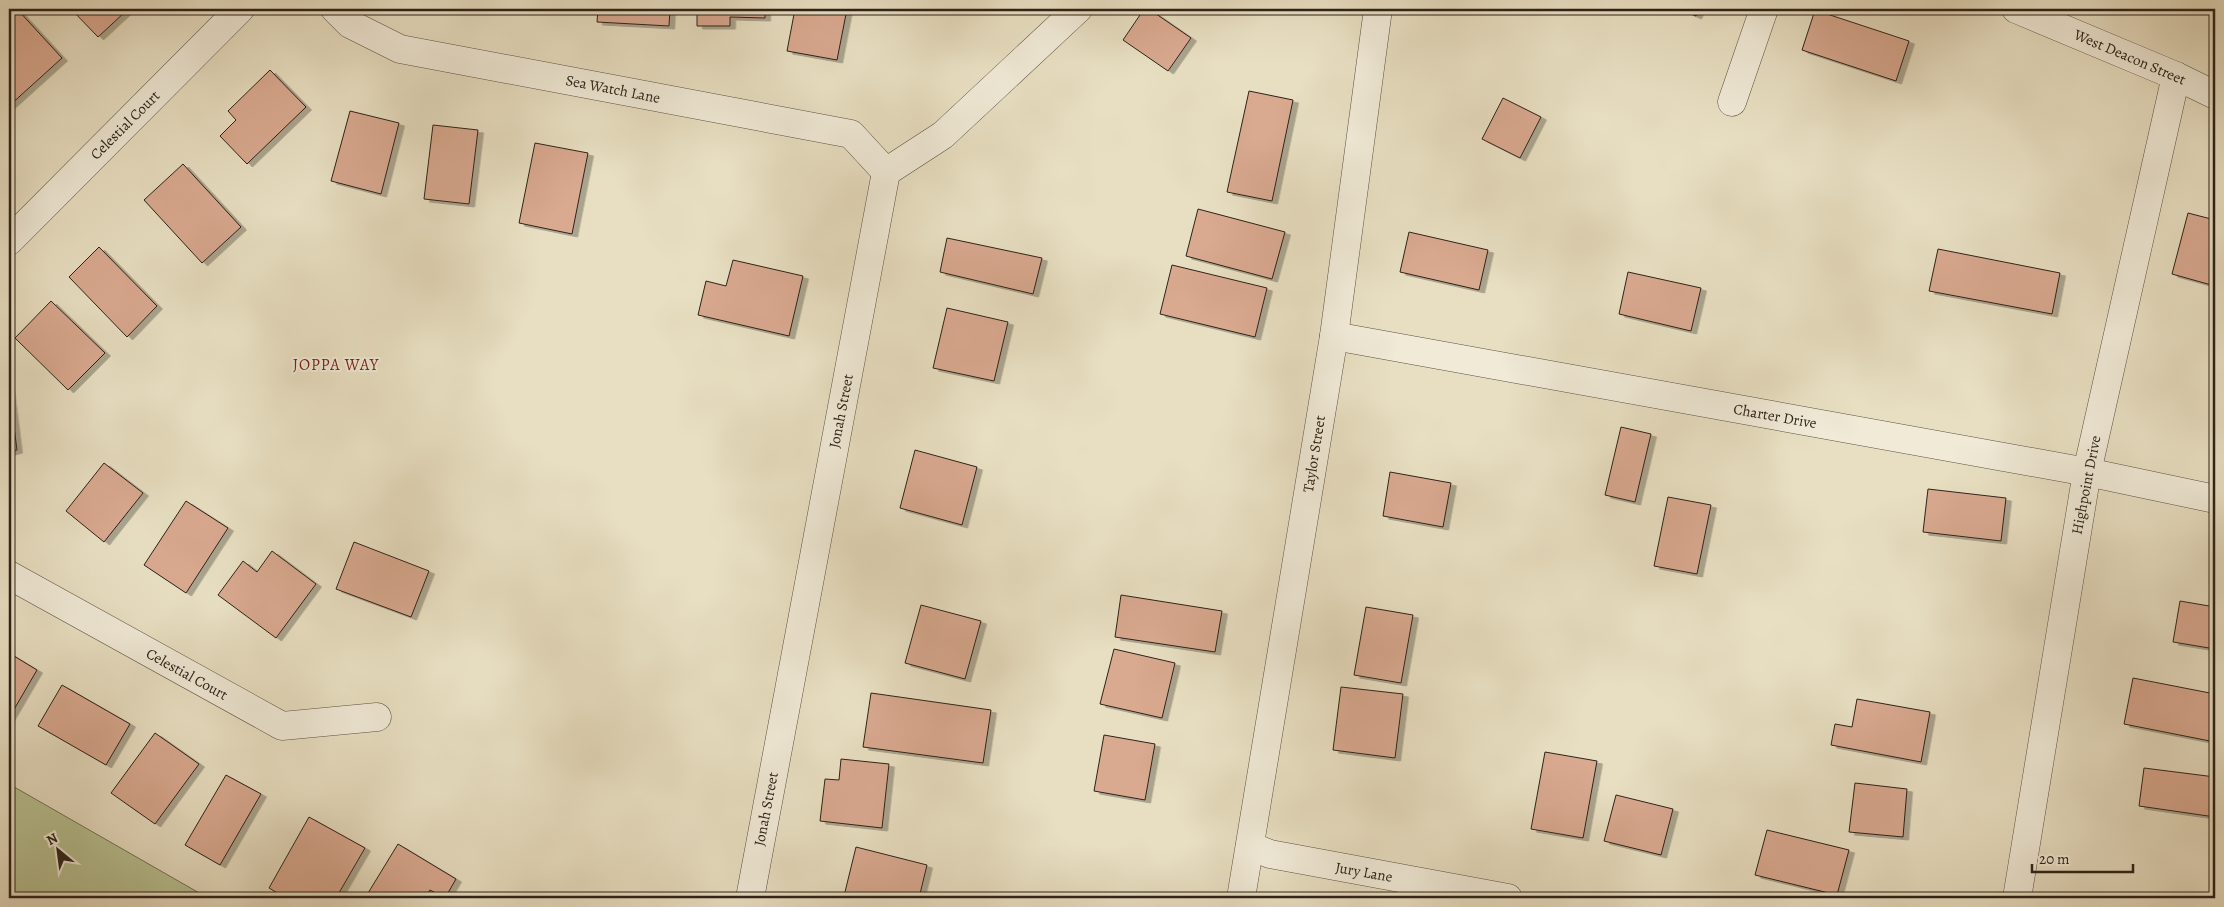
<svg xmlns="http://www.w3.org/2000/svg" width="2224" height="907" font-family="Alegreya,serif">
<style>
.green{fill:#b8c192;stroke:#727256}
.building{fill:#d9a990;stroke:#2c2219;filter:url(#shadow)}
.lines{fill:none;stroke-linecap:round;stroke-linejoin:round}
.street-casing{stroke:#5b5143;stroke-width:29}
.street{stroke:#f0ead7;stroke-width:28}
.labels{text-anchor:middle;stroke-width:4;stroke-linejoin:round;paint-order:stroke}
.street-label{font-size:15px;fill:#2c2219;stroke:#f0ead7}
.neighbourhood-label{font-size:16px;letter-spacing:1px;fill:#7a1f14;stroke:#f0ead7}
</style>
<defs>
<filter id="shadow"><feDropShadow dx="5.5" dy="3" stdDeviation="0" flood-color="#0004"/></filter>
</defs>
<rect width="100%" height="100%" fill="#e8dfc2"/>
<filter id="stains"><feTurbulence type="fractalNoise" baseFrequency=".004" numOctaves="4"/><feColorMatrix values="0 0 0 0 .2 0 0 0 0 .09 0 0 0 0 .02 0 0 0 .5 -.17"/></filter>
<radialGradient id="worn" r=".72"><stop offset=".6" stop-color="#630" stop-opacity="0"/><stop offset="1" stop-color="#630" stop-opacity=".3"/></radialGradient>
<path class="green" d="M 9,784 L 208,898 L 9,898 Z"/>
<g class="building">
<path d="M 9,9 L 17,9 L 62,58 L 9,106 Z"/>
<path d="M 71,9 L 122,9 L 125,12 L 98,37 Z"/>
<path d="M 598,9 L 670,9 L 669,26 L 597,22 Z"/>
<path d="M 697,9 L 765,9 L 765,18 L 730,17 L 730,26 L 697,26 Z"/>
<path d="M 795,9 L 847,9 L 837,60 L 787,51 Z"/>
<path d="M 1144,9 L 1149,9 L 1191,38 L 1168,71 L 1123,40 Z"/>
<path d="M 1680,9 L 1699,9 L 1696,16 Z"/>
<path d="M 1815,10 L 1909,41 L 1896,81 L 1802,50 Z"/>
<path d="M 270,70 L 306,107 L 247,164 L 220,136 L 236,120 L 228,111 Z"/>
<path d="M 1249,91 L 1293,100 L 1272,201 L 1227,192 Z"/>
<path d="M 1503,98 L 1541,117 L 1520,158 L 1482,139 Z"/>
<path d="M 350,111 L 399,123 L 381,194 L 331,181 Z"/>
<path d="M 433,125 L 478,130 L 469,204 L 424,199 Z"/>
<path d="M 535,143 L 588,153 L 572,234 L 519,223 Z"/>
<path d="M 183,164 L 241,227 L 202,263 L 144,200 Z"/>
<path d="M 1198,209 L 1285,232 L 1272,279 L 1186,256 Z"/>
<path d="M 2188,213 L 2215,220 L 2215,286 L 2172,274 Z"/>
<path d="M 1409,232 L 1488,250 L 1479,290 L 1400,272 Z"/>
<path d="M 947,238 L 1042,258 L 1033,294 L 940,272 Z"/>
<path d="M 99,247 L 157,306 L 127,337 L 69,277 Z"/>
<path d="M 1938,249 L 2060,273 L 2052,314 L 1929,291 Z"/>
<path d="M 733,260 L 803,276 L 789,336 L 698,315 L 706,281 L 726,286 Z"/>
<path d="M 1172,265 L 1267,288 L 1255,337 L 1160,314 Z"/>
<path d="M 1628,272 L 1701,288 L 1691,331 L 1619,314 Z"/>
<path d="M 51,301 L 105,353 L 68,390 L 15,338 Z"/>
<path d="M 947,308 L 1008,322 L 994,381 L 933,368 Z"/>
<path d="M 9,388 L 17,450 L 9,452 Z"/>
<path d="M 1621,427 L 1651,434 L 1635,502 L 1605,495 Z"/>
<path d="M 915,450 L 977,467 L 962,525 L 900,508 Z"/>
<path d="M 104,463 L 143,493 L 104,542 L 66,511 Z"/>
<path d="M 1390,472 L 1451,483 L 1443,527 L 1383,516 Z"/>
<path d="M 1928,489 L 2006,498 L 2001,541 L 1923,532 Z"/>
<path d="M 1668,497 L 1711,505 L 1697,574 L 1654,566 Z"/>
<path d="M 186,501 L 228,528 L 186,593 L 144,565 Z"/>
<path d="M 354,542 L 429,571 L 411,617 L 336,589 Z"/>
<path d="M 272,551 L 316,584 L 276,638 L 218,595 L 243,561 L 257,572 Z"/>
<path d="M 1121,595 L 1222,611 L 1215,652 L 1115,637 Z"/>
<path d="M 2180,601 L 2215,607 L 2215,649 L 2173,642 Z"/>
<path d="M 921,605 L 981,621 L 965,679 L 905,663 Z"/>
<path d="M 1366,607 L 1413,615 L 1401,683 L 1354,675 Z"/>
<path d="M 1114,649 L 1175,663 L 1162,718 L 1100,704 Z"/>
<path d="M 9,653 L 37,670 L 9,718 Z"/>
<path d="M 2133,678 L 2215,694 L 2215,742 L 2124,724 Z"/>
<path d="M 62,685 L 130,724 L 106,765 L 38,726 Z"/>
<path d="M 1341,687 L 1403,694 L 1395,758 L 1333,750 Z"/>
<path d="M 871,693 L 991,710 L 983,763 L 863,747 Z"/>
<path d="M 1857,699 L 1930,712 L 1921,762 L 1831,745 L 1835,724 L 1852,727 Z"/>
<path d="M 155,733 L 199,764 L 155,824 L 111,793 Z"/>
<path d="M 1104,735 L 1155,744 L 1145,800 L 1094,791 Z"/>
<path d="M 1545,752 L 1597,761 L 1583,838 L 1531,829 Z"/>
<path d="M 841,759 L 889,764 L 882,828 L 820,821 L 825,779 L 839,780 Z"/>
<path d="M 2144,768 L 2215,777 L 2215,817 L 2139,806 Z"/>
<path d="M 226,775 L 261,794 L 220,865 L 185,845 Z"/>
<path d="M 1855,783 L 1907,789 L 1903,837 L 1849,832 Z"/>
<path d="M 1616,795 L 1673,809 L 1661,855 L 1604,841 Z"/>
<path d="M 309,817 L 365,848 L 336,898 L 286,898 L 269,888 Z"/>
<path d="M 1767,830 L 1849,850 L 1837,895 L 1755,875 Z"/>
<path d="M 398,844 L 456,879 L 445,898 L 430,890 L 425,898 L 365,898 Z"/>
<path d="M 856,847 L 927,865 L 919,898 L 852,898 L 844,896 Z"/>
</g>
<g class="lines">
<defs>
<g id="street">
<path d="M 335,9 L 350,24 L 400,49 L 851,134 L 886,172"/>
<path d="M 2016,9 L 2176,76 L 2215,95"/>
<path d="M 1732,102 L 1764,9"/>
<path d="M 9,241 L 240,9"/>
<path d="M 1334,336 L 2087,472 L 2215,499"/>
<path d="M 9,575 L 282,726 L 377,717"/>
<path d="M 1250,846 L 1270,854 L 1508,898"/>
<path d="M 750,898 L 886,172 L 943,135 L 1078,9"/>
<path d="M 1241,898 L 1334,336 L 1378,9"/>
<path d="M 2017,898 L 2087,472 L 2176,76"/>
</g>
</defs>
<use href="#street" class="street-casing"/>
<use href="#street" class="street"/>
</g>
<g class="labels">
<g class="street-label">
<text transform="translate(2130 57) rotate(23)" y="5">West Deacon Street</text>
<text transform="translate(613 89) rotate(11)" y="5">Sea Watch Lane</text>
<text transform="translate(125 125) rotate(-45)" y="5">Celestial Court</text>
<text transform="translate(841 411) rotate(-79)" y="5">Jonah Street</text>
<text transform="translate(1775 416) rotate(10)" y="5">Charter Drive</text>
<text transform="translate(1314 454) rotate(-81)" y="5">Taylor Street</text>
<text transform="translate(2086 485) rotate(-79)" y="5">Highpoint Drive</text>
<text transform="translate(187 674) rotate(29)" y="5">Celestial Court</text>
<text transform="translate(766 809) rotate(-79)" y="5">Jonah Street</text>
<text transform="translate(1364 872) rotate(10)" y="5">Jury Lane</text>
</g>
<g class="neighbourhood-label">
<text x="336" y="370">JOPPA WAY</text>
</g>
</g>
<rect width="2224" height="907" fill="none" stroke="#e8dfc2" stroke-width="30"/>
<rect x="10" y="10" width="2204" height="887" fill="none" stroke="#2c2219" stroke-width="2.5"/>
<rect x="15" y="15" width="2194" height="877" fill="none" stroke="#2c2219"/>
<g transform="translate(58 850) rotate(331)" stroke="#f0ead7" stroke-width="4" paint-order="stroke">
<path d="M0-4L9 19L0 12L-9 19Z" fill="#2c2219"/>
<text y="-8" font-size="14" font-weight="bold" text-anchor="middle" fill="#2c2219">N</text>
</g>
<path d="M2032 864v8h101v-8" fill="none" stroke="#2c2219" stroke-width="2.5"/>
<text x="2039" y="864" font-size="15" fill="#2c2219" stroke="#f0ead7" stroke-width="4" paint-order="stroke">20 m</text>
<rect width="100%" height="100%" filter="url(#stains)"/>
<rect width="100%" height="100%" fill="url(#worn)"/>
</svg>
